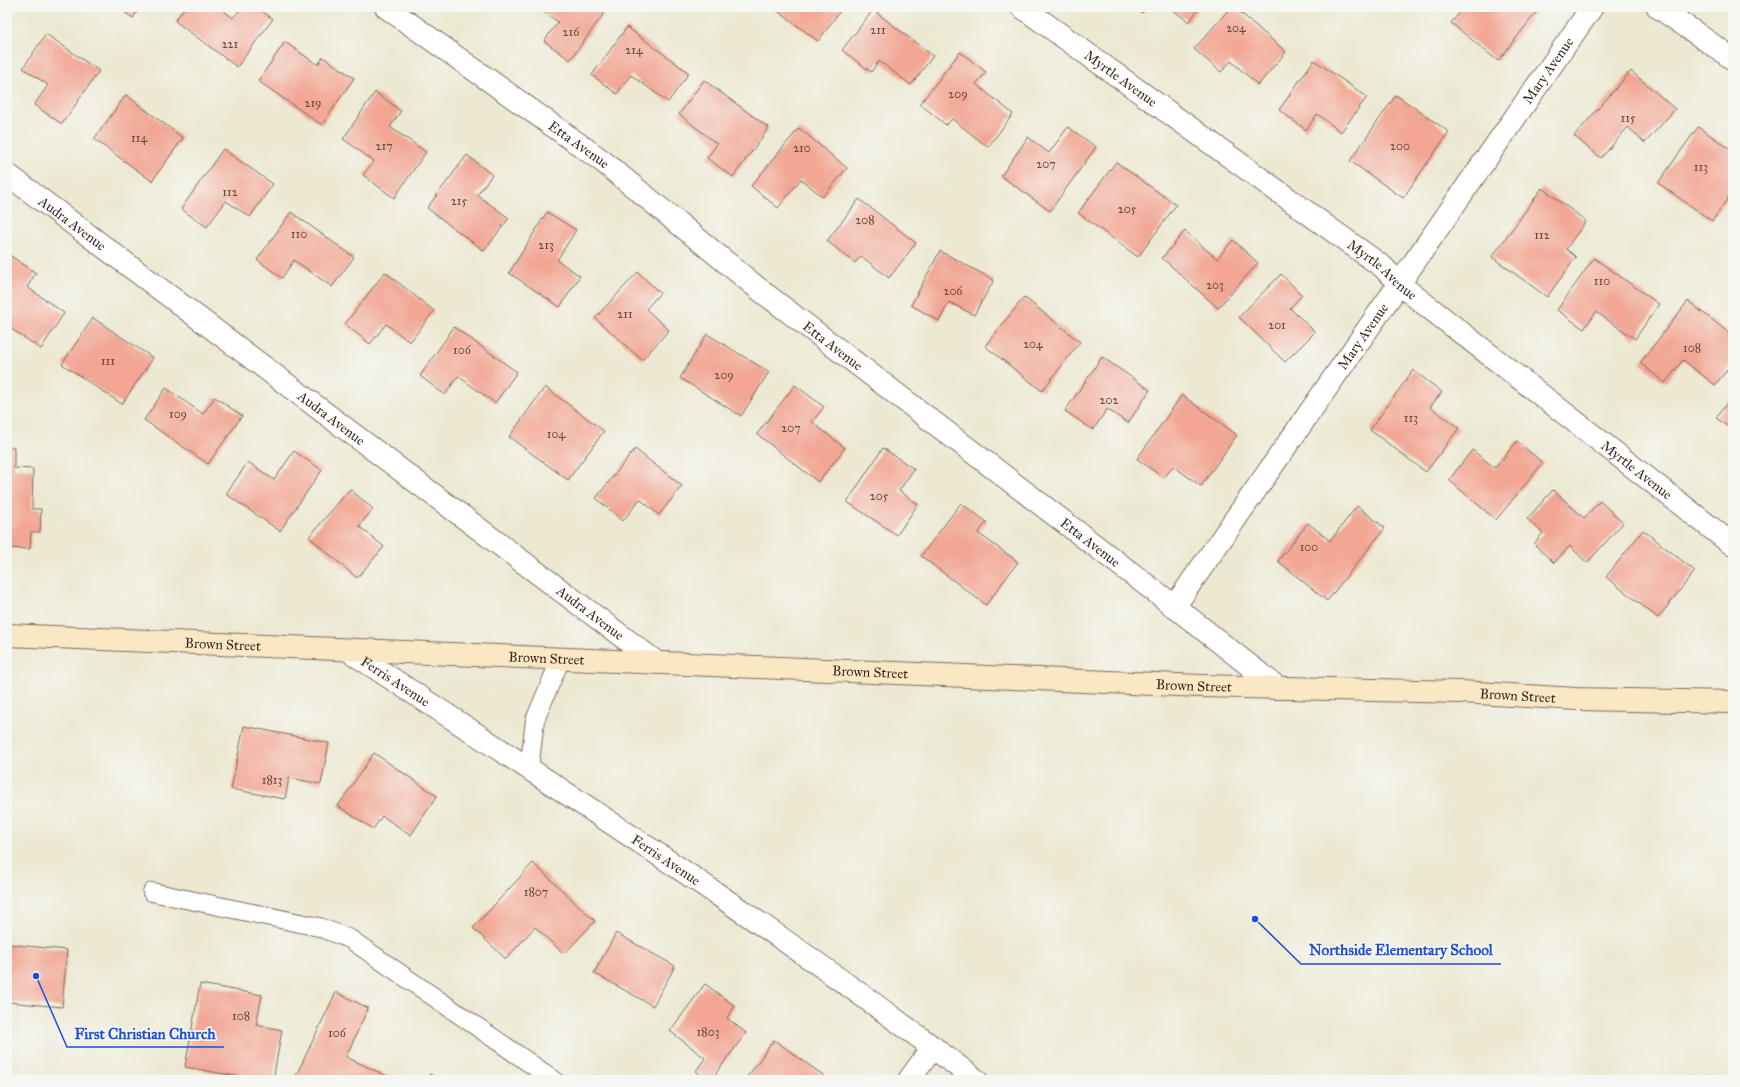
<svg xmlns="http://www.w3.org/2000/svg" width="1740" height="1087" font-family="'IM FELL Great Primer',serif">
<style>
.building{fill:#f2a693}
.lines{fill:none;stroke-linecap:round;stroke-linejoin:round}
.lane-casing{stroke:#796c5d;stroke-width:20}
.street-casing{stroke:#796c5d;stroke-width:24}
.secondary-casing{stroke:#796c5d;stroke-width:24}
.lane{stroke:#fff;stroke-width:18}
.street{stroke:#fff;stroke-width:22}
.secondary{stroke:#fae7c3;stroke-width:22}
.labels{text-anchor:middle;stroke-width:3.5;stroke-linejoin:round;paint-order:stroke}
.number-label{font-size:12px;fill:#69493b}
.street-label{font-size:14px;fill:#3b2a1e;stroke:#f6f6f2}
.leader{fill:none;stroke:#1d4ed8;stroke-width:1.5}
.callout-dot{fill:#1d4ed8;stroke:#f6f6f2;stroke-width:1.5}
.callout-label{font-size:15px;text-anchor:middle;font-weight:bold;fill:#1d4ed8;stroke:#f6f6f2;stroke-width:3.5;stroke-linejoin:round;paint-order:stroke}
</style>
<rect width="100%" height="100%" fill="#f6f6f2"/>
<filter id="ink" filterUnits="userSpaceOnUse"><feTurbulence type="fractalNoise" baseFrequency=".025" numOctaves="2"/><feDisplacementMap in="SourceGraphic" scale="8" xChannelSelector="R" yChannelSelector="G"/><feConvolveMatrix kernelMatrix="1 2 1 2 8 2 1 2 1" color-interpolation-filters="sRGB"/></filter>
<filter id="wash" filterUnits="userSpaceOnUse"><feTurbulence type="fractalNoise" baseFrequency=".012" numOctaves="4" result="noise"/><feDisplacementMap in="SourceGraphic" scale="16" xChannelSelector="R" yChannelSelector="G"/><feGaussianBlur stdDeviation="0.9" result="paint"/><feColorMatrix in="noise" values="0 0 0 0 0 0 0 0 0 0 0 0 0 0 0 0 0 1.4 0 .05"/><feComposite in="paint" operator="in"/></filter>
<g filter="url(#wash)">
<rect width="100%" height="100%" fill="#ece8d1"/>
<g id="blocks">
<g class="building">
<path d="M 117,7 L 140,7 L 133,18 Z"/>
<path d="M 185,7 L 219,7 L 233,18 L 242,7 L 256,7 L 273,19 L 237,67 L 175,21 Z"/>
<path d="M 537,7 L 606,7 L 608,8 L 570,60 L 544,41 L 558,22 Z"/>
<path d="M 772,7 L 843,7 L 818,41 Z"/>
<path d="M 1134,7 L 1147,7 L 1142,13 Z"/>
<path d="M 1169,7 L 1200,7 L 1189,22 Z"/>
<path d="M 1231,7 L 1234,7 L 1286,52 L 1258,85 L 1231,61 L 1221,72 L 1194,49 Z"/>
<path d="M 1464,7 L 1535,7 L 1538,10 L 1498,61 L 1451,23 Z"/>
<path d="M 873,10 L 933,56 L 911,85 L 879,61 L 871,72 L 842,50 Z"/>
<path d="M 627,27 L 689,73 L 668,102 L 631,75 L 617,94 L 592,75 Z"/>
<path d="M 46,34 L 99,71 L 62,124 L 34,105 L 48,85 L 23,68 Z"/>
<path d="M 285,42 L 318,65 L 323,57 L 354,78 L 322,125 L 258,81 Z"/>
<path d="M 960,52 L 986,72 L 976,84 L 1013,114 L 988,147 L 952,119 L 946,125 L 920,104 Z"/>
<path d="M 1314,60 L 1367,97 L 1341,132 L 1317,114 L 1306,130 L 1279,110 Z"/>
<path d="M 1631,71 L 1675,109 L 1645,143 L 1628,127 L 1601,158 L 1574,136 Z"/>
<path d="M 704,80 L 769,128 L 733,177 L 707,158 L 717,144 L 679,114 Z"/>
<path d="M 375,92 L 401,111 L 390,127 L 426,152 L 394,198 L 363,175 L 374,161 L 343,139 Z"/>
<path d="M 126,95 L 183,138 L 152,181 L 94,139 Z"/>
<path d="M 1396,95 L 1449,132 L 1403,198 L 1350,161 Z"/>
<path d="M 1068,127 L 1096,147 L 1050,211 L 1001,176 L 1028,137 L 1049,153 Z"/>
<path d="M 1698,127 L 1733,151 L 1733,191 L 1712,221 L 1658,183 Z"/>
<path d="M 799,128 L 847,168 L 823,197 L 801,179 L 778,208 L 751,186 Z"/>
<path d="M 223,149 L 273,184 L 250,217 L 226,201 L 207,227 L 181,209 Z"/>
<path d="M 467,155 L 492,175 L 477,195 L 509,218 L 484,251 L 427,208 Z"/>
<path d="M 1116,162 L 1176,205 L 1138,257 L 1078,213 Z"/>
<path d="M 1542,188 L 1586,221 L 1566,249 L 1576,257 L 1547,297 L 1492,257 Z"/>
<path d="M 859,199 L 916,243 L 889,278 L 861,256 L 855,263 L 827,241 Z"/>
<path d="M 291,212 L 354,257 L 332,287 L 294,260 L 282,278 L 257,260 Z"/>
<path d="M 547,212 L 576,230 L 557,260 L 580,276 L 560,307 L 509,273 Z"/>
<path d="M 1185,231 L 1217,259 L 1233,240 L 1258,263 L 1218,308 L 1162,258 Z"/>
<path d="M 940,251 L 994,280 L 974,315 L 949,302 L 939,321 L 911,305 Z"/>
<path d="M 8,254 L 36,273 L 27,287 L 64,313 L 41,349 L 7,326 L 7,256 Z"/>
<path d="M 1594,258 L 1659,304 L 1635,339 L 1596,312 L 1584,329 L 1557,310 Z"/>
<path d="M 385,272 L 434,311 L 410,342 L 386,324 L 370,344 L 345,324 Z"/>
<path d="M 638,272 L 660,293 L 646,309 L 669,330 L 642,360 L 595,318 Z"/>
<path d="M 1281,274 L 1302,295 L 1290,308 L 1315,332 L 1285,362 L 1239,317 Z"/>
<path d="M 1024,297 L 1080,342 L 1042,391 L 985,346 Z"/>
<path d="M 1688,301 L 1733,336 L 1733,362 L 1715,385 L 1683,360 L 1665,383 L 1640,363 Z"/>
<path d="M 93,318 L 153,358 L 122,404 L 62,364 Z"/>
<path d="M 454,327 L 517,372 L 495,403 L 458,376 L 445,395 L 420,376 Z"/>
<path d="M 707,334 L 769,372 L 741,416 L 680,378 Z"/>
<path d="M 1102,357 L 1150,390 L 1128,423 L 1107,409 L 1093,430 L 1065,411 Z"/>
<path d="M 1413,370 L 1442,392 L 1430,407 L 1459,428 L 1426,472 L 1370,430 Z"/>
<path d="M 795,385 L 824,407 L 812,422 L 845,448 L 818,482 L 757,434 Z"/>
<path d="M 545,387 L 604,431 L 568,480 L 509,437 Z"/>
<path d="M 166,388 L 203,414 L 215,397 L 242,416 L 208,464 L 144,420 Z"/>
<path d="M 1182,395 L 1237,435 L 1201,486 L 1173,466 L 1164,478 L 1137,459 Z"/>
<path d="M 1733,395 L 1733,430 L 1716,418 Z"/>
<path d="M 1517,441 L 1543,463 L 1496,520 L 1449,480 L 1472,450 L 1495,468 Z"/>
<path d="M 7,447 L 14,447 L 14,468 L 33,469 L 32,509 L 41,509 L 40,532 L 31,532 L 30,549 L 7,548 Z"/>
<path d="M 883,448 L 914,469 L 899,491 L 918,504 L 897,535 L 847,502 Z"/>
<path d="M 635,449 L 682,486 L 659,515 L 640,499 L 623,521 L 596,498 Z"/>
<path d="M 294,451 L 322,470 L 280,531 L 226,494 L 248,462 L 274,480 Z"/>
<path d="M 350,489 L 373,509 L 359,526 L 384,547 L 357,578 L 309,537 Z"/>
<path d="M 1553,490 L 1584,518 L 1600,501 L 1623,523 L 1587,563 L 1570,546 L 1554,563 L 1534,544 L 1543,533 L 1527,519 Z"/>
<path d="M 961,503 L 987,522 L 978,533 L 1018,562 L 986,605 L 921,556 Z"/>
<path d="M 1357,506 L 1385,528 L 1327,601 L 1278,561 L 1308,523 L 1330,541 Z"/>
<path d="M 1643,530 L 1695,571 L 1658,618 L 1606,577 Z"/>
<path d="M 244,726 L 329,743 L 321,784 L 289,778 L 285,799 L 231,789 Z"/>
<path d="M 374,753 L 437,796 L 411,835 L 382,816 L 373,829 L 338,806 Z"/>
<path d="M 533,863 L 595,921 L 564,954 L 535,927 L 506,959 L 473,928 Z"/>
<path d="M 616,933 L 675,966 L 653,1006 L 594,973 Z"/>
<path d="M 7,944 L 67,950 L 62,1007 L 7,1002 Z"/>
<path d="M 200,984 L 262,995 L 256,1025 L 282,1030 L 273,1080 L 258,1080 L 185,1067 Z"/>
<path d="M 705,984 L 735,1006 L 727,1018 L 746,1033 L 711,1080 L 707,1080 L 696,1071 L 705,1058 L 670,1031 Z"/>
<path d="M 336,992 L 368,1008 L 346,1057 L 389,1077 L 387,1080 L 294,1080 Z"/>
<path d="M 774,1040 L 830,1080 L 745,1080 Z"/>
<path d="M 430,1074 L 439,1080 L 425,1080 Z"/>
</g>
</g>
</g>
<g filter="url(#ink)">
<use href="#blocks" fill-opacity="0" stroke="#796c5d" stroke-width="1"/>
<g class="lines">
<defs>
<g id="lane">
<path d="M 529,770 L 535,720 L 561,658"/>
<path d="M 152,892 L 319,927 L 350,939 L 554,1080"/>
</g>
<g id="street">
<path id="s1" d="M 386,7 L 601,160 L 760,290 L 1161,596 L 1278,688"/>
<path id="s2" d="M 1022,7 L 1383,267 L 1399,284 L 1733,545"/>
<path d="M 1658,7 L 1733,59"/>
<path id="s3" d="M 7,174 L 656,662"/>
<path id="s4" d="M 1174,607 L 1592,7"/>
<path id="s5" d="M 348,650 C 559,789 775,926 976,1080"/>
<path d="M 909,1080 L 933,1047"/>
</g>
<g id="secondary">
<path id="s6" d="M 7,635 L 1201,686 L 1461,692 L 1576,699 L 1733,702"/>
</g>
</defs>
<use href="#lane" class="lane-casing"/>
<use href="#street" class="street-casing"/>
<use href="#secondary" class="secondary-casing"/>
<use href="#lane" class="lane"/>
<use href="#street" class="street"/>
<use href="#secondary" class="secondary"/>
</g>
</g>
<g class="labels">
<g class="number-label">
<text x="1236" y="32">204</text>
<text x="878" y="34">211</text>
<text x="571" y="36">216</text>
<text x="230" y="48">221</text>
<text x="634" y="54">214</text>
<text x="958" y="98">209</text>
<text x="313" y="107">219</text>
<text x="1628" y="122">115</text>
<text x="139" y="142">114</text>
<text x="384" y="150">217</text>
<text x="1400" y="150">200</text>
<text x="802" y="152">210</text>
<text x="1046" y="168">207</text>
<text x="1701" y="171">113</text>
<text x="230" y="196">112</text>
<text x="459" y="205">215</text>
<text x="1127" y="213">205</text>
<text x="865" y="224">208</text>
<text x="299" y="238">110</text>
<text x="1542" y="239">112</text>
<text x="546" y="249">213</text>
<text x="1602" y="285">110</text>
<text x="1215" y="289">203</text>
<text x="953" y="295">206</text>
<text x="625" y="318">211</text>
<text x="1277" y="329">201</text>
<text x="1033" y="348">204</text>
<text x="1692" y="352">108</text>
<text x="462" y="354">106</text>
<text x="108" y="365">111</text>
<text x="724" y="379">209</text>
<text x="1109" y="404">202</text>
<text x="178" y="418">109</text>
<text x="1411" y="422">113</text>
<text x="791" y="432">207</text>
<text x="556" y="438">104</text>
<text x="879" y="500">205</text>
<text x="1309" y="551">100</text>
<text x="272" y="784">1813</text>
<text x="536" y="896">1807</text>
<text x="241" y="1020">108</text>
<text x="708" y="1036">1803</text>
<text x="337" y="1037">106</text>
</g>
<g class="street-label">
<text dy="5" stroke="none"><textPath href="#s4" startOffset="654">Mary Avenue</textPath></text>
<text dy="5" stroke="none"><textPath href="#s2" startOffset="122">Myrtle Avenue</textPath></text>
<text dy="5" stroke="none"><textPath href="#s1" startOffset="237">Etta Avenue</textPath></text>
<text dy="5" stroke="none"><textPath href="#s3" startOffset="82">Audra Avenue</textPath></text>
<text dy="5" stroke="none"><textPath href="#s2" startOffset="446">Myrtle Avenue</textPath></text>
<text dy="5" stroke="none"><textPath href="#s4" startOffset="330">Mary Avenue</textPath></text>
<text dy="5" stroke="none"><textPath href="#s1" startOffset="561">Etta Avenue</textPath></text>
<text dy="5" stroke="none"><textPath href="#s3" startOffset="406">Audra Avenue</textPath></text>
<text dy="5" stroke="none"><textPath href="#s2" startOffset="770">Myrtle Avenue</textPath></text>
<text dy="5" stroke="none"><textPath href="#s1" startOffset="885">Etta Avenue</textPath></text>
<text dy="5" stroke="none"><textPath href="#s3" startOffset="730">Audra Avenue</textPath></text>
<text dy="5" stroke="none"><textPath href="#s6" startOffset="216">Brown Street</textPath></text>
<text dy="5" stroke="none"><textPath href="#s6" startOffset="540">Brown Street</textPath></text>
<text dy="5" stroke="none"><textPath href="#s6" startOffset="864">Brown Street</textPath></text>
<text dy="5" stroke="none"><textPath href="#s5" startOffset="57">Ferris Avenue</textPath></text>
<text dy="5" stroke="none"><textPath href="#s6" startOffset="1188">Brown Street</textPath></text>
<text dy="5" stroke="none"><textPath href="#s6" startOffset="1512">Brown Street</textPath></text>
<text dy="5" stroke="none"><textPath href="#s5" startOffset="381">Ferris Avenue</textPath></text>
</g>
</g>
<path class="leader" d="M1255 919L1301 964H1501M36 976L67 1047H224"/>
<g class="callout-dot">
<circle cx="1255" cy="919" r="4"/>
<circle cx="36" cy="976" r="4"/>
</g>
<g class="callout-label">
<text x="1401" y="955">Northside Elementary School</text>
<text x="145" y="1039">First Christian Church</text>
</g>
<rect width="1740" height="1087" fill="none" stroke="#f6f6f2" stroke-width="24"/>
</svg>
